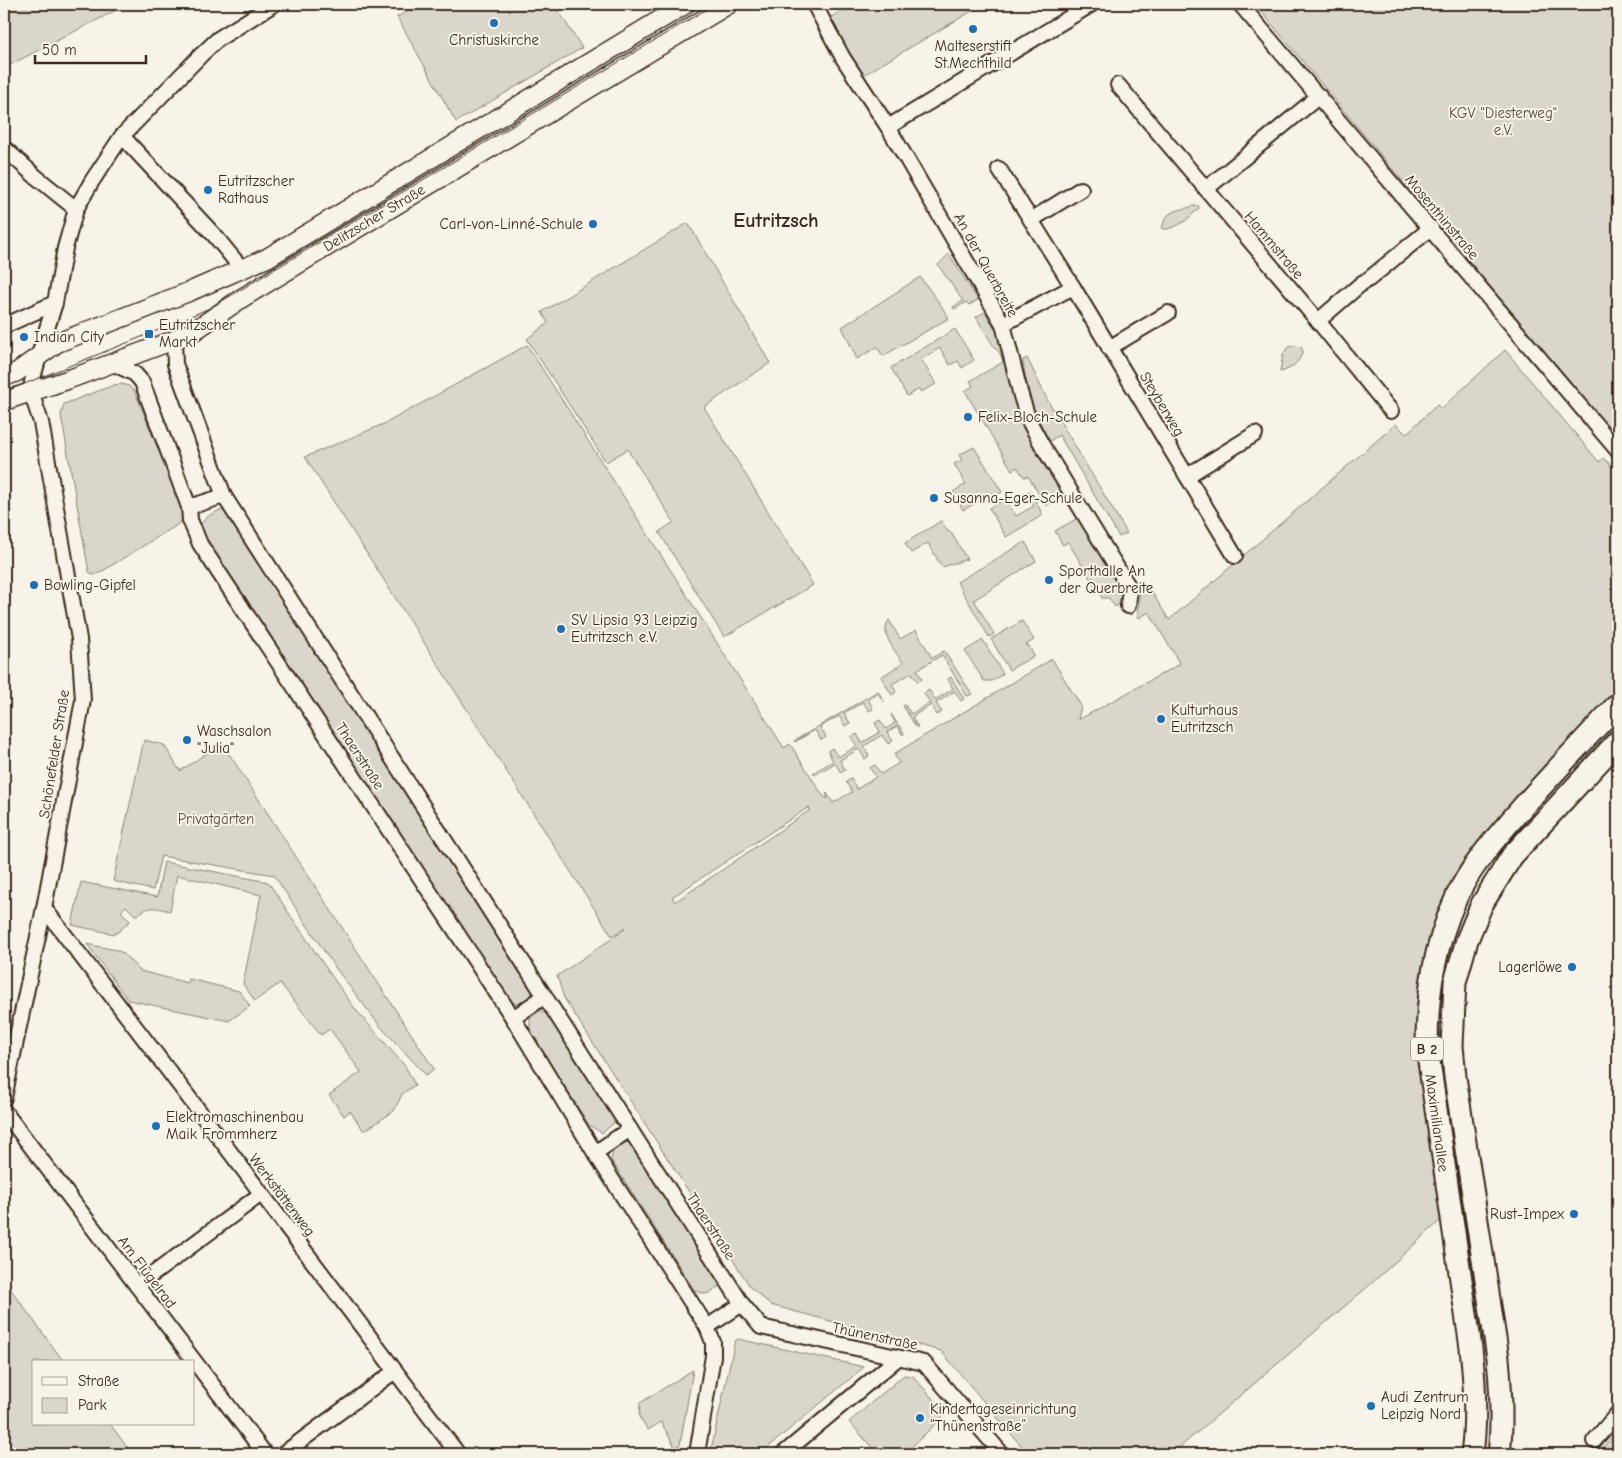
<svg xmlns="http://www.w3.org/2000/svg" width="1622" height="1458" font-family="'Comic Neue',sans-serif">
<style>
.green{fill:#dbd6cb;stroke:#8b8074;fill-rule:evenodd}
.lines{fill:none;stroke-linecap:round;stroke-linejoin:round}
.minor-casing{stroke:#3b2a1e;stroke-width:18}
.major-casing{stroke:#3b2a1e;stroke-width:21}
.highway-casing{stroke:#3b2a1e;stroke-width:25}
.minor{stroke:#f7f3e8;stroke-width:14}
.major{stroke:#f7f3e8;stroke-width:18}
.highway{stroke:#f7f3e8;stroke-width:21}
.tram{stroke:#3b2a1e;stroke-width:1}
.poi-dot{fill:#1f6fb2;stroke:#f7f3e8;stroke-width:2}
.labels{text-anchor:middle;stroke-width:4;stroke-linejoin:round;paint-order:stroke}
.shield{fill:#f7f3e8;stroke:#73665b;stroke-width:1}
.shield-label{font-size:14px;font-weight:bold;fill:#3b2a1e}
.poi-label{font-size:15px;fill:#3b2a1e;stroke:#f7f3e8;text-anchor:start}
.park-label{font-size:15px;fill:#5b4c41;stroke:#f7f3e8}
.street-label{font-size:15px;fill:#3b2a1e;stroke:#f7f3e8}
.district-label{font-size:20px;font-weight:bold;fill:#3b2a1e;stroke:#f7f3e8}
</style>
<rect width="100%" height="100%" fill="#f7f3e8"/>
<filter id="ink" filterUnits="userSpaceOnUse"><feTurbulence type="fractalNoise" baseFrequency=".02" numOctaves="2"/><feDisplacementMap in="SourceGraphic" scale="10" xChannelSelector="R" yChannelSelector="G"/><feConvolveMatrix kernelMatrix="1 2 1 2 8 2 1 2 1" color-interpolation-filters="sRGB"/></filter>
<g filter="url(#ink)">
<g class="green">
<path d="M 4,4 L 128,4 L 4,68 Z"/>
<path d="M 419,4 L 554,4 L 582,48 L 456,122 L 397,17 Z"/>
<path d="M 853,4 L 984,4 L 860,77 L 826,20 Z"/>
<path d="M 1255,4 L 1618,4 L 1618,440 Z"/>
<path d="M 1193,206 L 1199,206 L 1198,210 C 1192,213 1190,218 1185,221 C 1179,225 1169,230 1162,229 C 1166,208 1177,212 1193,206 Z"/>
<path d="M 688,223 L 770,363 L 704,407 L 813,585 L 724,637 L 659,532 L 674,522 L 629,452 L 630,452 L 628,449 L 606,462 L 527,339 L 548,323 L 542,312 Z"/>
<path d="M 949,254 L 978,300 L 969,305 L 967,302 L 954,309 L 953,307 L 963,301 L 938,265 Z"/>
<path d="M 920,277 L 938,301 L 949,318 L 883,356 L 877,347 L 857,359 L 842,327 Z"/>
<path d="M 985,312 L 1001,339 L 1007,364 L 1006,366 C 1014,394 1021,423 1035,450 C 1043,466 1054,480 1064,495 L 1046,506 L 1028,476 L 1024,477 L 1017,467 L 1012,470 L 965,391 L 973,386 L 970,381 L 1003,362 L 1000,353 L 995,348 L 976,317 Z"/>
<path d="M 955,329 L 974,360 L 962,368 L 958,361 L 950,365 L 940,348 L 921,359 L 936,384 L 921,392 L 919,389 L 907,396 L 891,368 Z"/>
<path d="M 527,345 L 784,748 L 790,744 L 823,796 L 828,799 L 826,794 L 827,793 L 833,803 L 852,792 L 846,782 L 851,779 L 857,789 L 876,777 L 870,768 L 875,765 L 881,774 L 899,763 L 894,754 L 1052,659 L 1081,706 L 1078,720 L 1180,664 L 1149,612 L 1139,618 C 1135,609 1141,601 1139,592 L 1148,586 L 1169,620 L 1396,424 L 1406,434 L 1437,405 L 1441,409 L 1505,350 L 1599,462 L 1603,458 L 1613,467 L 1618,463 L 1618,690 L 1454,884 L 1420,1068 L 1441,1220 L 1372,1283 L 1172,1454 L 1028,1454 L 941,1351 L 771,1305 L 751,1288 L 564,998 L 557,976 L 620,933 L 626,927 L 612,936 L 305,457 L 386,423 ZM 809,807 L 810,810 L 675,902 L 672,897 Z"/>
<path d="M 1293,346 L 1301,347 L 1303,351 C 1299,363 1292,369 1280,372 L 1283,354 L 1288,347 Z"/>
<path d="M 1027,358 L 1048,401 L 1127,533 L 1119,537 L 1059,435 L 1050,441 C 1034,415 1026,390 1023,360 Z"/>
<path d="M 122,384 L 129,386 L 135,392 L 181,505 L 182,520 L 177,525 L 101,572 L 94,575 L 89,572 L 61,415 L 64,404 L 114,385 Z"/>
<path d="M 974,447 L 1002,492 C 995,496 990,502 983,499 L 963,510 L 953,492 L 966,484 L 954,464 L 962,460 L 959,455 Z"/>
<path d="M 1030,491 L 1043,515 L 1006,537 L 989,508 L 1005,499 L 1016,516 L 1034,506 L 1026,493 Z"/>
<path d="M 223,510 L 228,513 L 533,984 C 534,1000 522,1009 507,1001 L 201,534 L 199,528 C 204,518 212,512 223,510 Z"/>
<path d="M 1078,518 L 1124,595 L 1121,603 L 1115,607 L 1109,598 L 1102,598 L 1068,542 L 1063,545 L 1055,531 Z"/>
<path d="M 941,521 L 948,532 L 950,531 L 967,559 L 942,567 L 928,543 L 911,553 L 905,543 Z"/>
<path d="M 1025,542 L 1036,561 L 974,600 L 994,634 L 989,637 L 957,582 Z"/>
<path d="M 889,620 L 900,639 L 916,630 L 932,658 L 944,651 L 972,694 L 967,696 L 942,655 L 917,670 L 922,679 L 918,682 L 912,673 L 892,684 L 896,692 L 892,695 L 881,677 L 903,663 C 896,651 879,634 889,620 Z"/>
<path d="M 1022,621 L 1034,640 L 1026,645 L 1029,646 L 1034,656 L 1009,670 L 991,639 Z"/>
<path d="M 983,640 L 1003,674 L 992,681 L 984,681 L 965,651 Z"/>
<path d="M 951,677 L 964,699 L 961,701 L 955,691 L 936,703 L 942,712 L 937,715 L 931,705 L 912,717 L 918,727 L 916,727 L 903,706 L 905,705 L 911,714 L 930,703 L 924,693 L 929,690 L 935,700 L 953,689 L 948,679 Z"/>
<path d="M 878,691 L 884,702 L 878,693 L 868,699 L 873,709 L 869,711 L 863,702 L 844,713 L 850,723 L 845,726 L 839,716 L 820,727 L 826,737 L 821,740 L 815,730 L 795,742 L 794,741 Z"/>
<path d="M 891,714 L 904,733 L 903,735 L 897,726 L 887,732 L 893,741 L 888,744 L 882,735 L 864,746 L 869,756 L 865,759 L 859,749 L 840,760 L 845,770 L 841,773 L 835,763 L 815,775 L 813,773 L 833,761 L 828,751 L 832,748 L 838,757 L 857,746 L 851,737 L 857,734 L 862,743 L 880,732 L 875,723 L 880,720 L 886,729 L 895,723 Z"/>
<path d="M 144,740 L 164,745 L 180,771 L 222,743 L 434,1069 L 426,1075 L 380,1026 L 334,966 L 274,875 L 161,856 L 153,890 L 113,881 Z"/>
<path d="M 164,862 L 268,882 L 328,971 L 356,1010 L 405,1066 L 415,1085 L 402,1094 L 394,1111 L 364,1131 L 350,1111 L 344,1116 L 329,1095 L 361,1072 L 330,1029 L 321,1035 L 280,983 L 255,1001 L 243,984 L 261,895 L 177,875 L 170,911 C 154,907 149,905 136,916 L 126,906 L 121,911 L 130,921 L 118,932 L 114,934 L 72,925 L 81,882 L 157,897 Z"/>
<path d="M 87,944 L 116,950 L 123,953 L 140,971 L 188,983 L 189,979 L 239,991 L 250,1006 L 229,1021 L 128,1000 Z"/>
<path d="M 540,1011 L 552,1016 L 615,1114 L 614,1123 L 602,1133 L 589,1125 L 530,1032 L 530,1018 Z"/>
<path d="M 624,1141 L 635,1146 L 719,1277 L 718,1287 L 707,1294 L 695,1291 L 611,1160 L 614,1147 Z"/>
<path d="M 4,1280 L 64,1362 L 34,1362 L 34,1424 L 110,1424 L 132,1454 L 4,1454 Z"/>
<path d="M 738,1339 L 864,1367 L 760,1454 L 710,1454 L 735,1341 Z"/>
<path d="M 693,1370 L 680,1445 L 675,1447 L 661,1422 L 648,1430 L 639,1417 L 640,1403 Z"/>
<path d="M 904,1375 L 913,1376 L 946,1414 L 904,1454 L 878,1454 L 849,1422 Z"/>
<path d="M 1618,1429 L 1618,1454 L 1605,1454 L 1603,1448 Z"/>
</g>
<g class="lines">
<defs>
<g id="minor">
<path d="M 814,4 L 843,58 L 888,127 L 1003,324 L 1021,396 L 1029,421 L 1042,445 L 1130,589 L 1128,606"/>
<path d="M 1240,4 L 1618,451"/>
<path d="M 1118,85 L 1318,321 L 1391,411"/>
<path d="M 888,127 L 1092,4"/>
<path d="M 122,136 L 215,236 L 242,269"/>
<path d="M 4,148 L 35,176 L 76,209"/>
<path d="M 999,169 L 1073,287"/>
<path d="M 1206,189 L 1319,96"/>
<path d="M 1031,220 L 1081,189"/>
<path d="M 1318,321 L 1362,283 L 1369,279 L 1431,228"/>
<path d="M 1003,324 L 1073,287 L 1235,556"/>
<path d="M 4,326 L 55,303"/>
<path d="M 174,340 L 175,364 L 224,496 L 742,1304 L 761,1327 L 924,1363 L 1002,1454"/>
<path d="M 1109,348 L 1168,313"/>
<path d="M 112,363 L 135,374 L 142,382 L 189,507 L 190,520 L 200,544 L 513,1018 L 595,1153 L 707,1327 L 713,1342 L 713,1356 L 697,1454"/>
<path d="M 1187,476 L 1255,434"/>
<path d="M 189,507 L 224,496"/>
<path d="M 44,908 C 184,1089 320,1272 458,1454"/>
<path d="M 513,1018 L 545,996"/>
<path d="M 4,1098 L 44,908 L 83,700 L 79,639 L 41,422 L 31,392 L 32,382 L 43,341 L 55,303 L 65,248 L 76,209 L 92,181 L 122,136 L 201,55 L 218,39 L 274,4"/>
<path d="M 4,1111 L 265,1454"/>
<path d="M 595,1153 L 630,1129"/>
<path d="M 137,1286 L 261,1194"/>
<path d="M 707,1327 L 742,1304"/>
<path d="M 1594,1441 L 1618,1413"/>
<path d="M 283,1454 L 395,1371"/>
<path d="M 783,1454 L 898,1358"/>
</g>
<g id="major">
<path d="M 4,377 L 17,372 L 57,343 L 191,291 L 267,258 L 686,4"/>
<path d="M 4,401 L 67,380 L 174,340 L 194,331 L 242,298 L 729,4"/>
</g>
<g id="highway">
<path d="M 1472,1454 C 1477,1418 1475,1384 1471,1348 L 1427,1048 C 1427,993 1434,946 1457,896 C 1472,864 1497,837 1520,810 C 1552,774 1585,739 1618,704"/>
<path d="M 1499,1454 C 1503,1422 1501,1390 1498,1358 L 1455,1077 L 1452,1046 L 1455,982 L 1467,940 L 1482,904 L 1512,856 L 1618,741"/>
</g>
</defs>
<use href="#minor" class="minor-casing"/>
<use href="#major" class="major-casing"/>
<use href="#highway" class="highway-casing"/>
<use href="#minor" class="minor"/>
<use href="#major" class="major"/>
<use href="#highway" class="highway"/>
<path class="tram" d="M 4,392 L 149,334 L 212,307 L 715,4"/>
</g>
</g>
<g class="poi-dot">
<circle cx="494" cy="23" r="5"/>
<circle cx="973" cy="29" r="5"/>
<circle cx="208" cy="190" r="5"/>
<circle cx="593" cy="224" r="5"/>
<rect x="144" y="329" width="10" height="10" rx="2.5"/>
<circle cx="24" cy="337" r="5"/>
<circle cx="968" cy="417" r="5"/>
<circle cx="934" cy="498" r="5"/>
<circle cx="1049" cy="580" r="5"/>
<circle cx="34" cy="585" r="5"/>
<circle cx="561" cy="629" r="5"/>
<circle cx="1161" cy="719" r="5"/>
<circle cx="187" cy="740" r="5"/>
<circle cx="1572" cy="967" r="5"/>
<circle cx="156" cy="1126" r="5"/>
<circle cx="1574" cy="1214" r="5"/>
<circle cx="1371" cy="1406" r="5"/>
<circle cx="920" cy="1418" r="5"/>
</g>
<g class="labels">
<rect class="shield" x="1411" y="1037.5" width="32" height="23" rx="4"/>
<g class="shield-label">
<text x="1427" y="1054">B 2</text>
</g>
<g class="poi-label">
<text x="494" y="45" text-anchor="middle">Christuskirche</text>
<text x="973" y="51" text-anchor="middle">Malteserstift<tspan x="973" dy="17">St.Mechthild</tspan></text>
<text x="218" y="186">Eutritzscher<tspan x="218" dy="17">Rathaus</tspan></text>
<text x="583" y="229" text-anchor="end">Carl-von-Linné-Schule</text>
<text x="159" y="330">Eutritzscher<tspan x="159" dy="17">Markt</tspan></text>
<text x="34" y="342">Indian City</text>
<text x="978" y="422">Felix-Bloch-Schule</text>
<text x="944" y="503">Susanna-Eger-Schule</text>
<text x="1059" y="576">Sporthalle An<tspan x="1059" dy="17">der Querbreite</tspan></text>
<text x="44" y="590">Bowling-Gipfel</text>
<text x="571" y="625">SV Lipsia 93 Leipzig<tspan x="571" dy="17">Eutritzsch e.V.</tspan></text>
<text x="1171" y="715">Kulturhaus<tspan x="1171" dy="17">Eutritzsch</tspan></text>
<text x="197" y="736">Waschsalon<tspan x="197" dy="17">"Julia"</tspan></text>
<text x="1562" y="972" text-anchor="end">Lagerlöwe</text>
<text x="166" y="1122">Elektromaschinenbau<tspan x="166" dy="17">Maik Frommherz</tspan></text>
<text x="1564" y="1219" text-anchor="end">Rust-Impex</text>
<text x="1381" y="1402">Audi Zentrum<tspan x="1381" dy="17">Leipzig Nord</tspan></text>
<text x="930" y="1414">Kindertageseinrichtung<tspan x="930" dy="17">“Thünenstraße”</tspan></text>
</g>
<g class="park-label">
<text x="1503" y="118">KGV "Diesterweg"<tspan x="1503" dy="17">e.V.</tspan></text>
<text x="216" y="824">Privatgärten</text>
</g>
<g class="street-label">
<text transform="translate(1442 217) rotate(50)" y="5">Mosenthinstraße</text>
<text transform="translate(374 218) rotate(-31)" y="5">Delitzscher Straße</text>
<text transform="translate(1274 245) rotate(50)" y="5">Hammstraße</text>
<text transform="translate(986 265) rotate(61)" y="5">An der Querbreite</text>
<text transform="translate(1162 404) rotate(59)" y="5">Steyberweg</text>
<text transform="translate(54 754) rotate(-81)" y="5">Schönefelder Straße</text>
<text transform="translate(360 756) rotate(57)" y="5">Thaerstraße</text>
<text transform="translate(1437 1123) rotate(82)" y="5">Maximilianallee</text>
<text transform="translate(282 1195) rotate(53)" y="5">Werkstättenweg</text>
<text transform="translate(711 1226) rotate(57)" y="5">Thaerstraße</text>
<text transform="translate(147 1272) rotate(53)" y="5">Am Flügelrad</text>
<text transform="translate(875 1336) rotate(12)" y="5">Thünenstraße</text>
</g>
<g class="district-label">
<text x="776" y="227">Eutritzsch</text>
</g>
</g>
<rect width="1622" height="1458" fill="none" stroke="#f7f3e8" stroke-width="20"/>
<rect x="10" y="10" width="1602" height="1438" fill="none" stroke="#3b2a1e" stroke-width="2" filter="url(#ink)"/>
<rect x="32" y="1360" width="162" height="65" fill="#f7f3e8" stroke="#aca397"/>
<rect x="42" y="1377" width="25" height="8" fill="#f7f3e8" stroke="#aca397"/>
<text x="78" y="1386" font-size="15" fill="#3b2a1e">Straße</text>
<rect x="42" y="1398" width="25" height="15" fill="#dbd6cb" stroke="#aca397"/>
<text x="78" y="1410" font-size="15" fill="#3b2a1e">Park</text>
<path d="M35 55v8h111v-8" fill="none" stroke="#3b2a1e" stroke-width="2.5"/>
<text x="42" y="55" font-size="15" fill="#3b2a1e" stroke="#f7f3e8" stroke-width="4" paint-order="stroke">50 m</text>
</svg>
